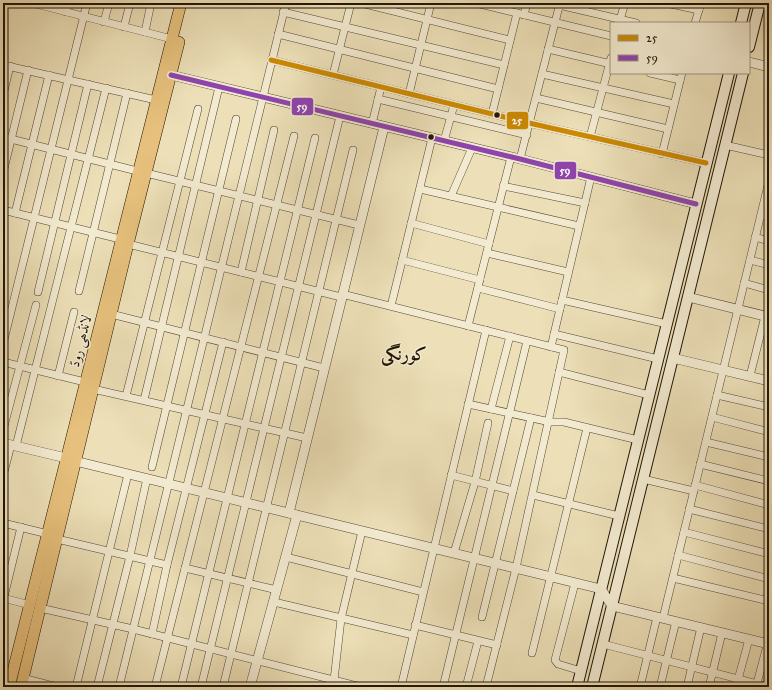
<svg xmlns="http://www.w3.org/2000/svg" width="772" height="690" font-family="'IM FELL Great Primer',Amiri,serif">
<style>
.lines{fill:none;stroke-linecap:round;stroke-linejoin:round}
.minor-casing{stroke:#544731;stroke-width:8}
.tertiary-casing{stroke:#544731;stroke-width:10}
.secondary-casing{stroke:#211404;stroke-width:12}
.primary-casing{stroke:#211404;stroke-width:12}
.minor{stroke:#f3ebd1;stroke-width:7}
.tertiary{stroke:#f3ebd1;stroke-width:9}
.secondary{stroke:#f3ebd1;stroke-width:10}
.primary{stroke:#e6c07c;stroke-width:11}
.bus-1-casing{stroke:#f3ebd1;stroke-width:8}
.bus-2-casing{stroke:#f3ebd1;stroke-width:8}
.bus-1{stroke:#cc8901;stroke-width:5}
.bus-2{stroke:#8e44ad;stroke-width:5}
.bus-dot{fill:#211404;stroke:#f3ebd1;stroke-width:1.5}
.labels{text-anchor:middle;stroke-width:3;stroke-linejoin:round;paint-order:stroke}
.street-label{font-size:14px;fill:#211404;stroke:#f3ebd1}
.district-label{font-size:18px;font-weight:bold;fill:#211404;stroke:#f3ebd1}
.line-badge{stroke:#f3ebd1;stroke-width:1.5}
.badge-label{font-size:11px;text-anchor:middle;font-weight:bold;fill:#fff}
</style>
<rect width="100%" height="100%" fill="#ede0b8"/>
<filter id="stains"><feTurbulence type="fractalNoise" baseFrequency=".005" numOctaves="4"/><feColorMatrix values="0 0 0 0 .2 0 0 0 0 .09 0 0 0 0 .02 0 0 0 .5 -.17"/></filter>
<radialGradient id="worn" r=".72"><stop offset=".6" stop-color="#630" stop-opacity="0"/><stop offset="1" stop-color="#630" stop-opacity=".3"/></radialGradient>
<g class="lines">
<defs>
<g id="minor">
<path d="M 32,3 L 172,39"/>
<path d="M 361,3 L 510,40"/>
<path d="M 476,3 L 611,36"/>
<path d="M 666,3 L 699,10"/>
<path d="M 559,5 L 636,23"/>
<path d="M 66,12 L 68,3"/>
<path d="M 283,12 L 504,65"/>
<path d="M 524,15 L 527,3"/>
<path d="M 104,22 L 109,3"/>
<path d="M 619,23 L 625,3"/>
<path d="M 695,23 L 701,3"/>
<path d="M 124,27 L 130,3"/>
<path d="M 145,32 L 151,3"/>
<path d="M 278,34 L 498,89"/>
<path d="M 548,49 L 611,64"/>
<path d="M 271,60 L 529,123 L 706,163"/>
<path d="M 3,65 L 156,100"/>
<path d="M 650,73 L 680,80"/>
<path d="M 542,74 L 674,104"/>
<path d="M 333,75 L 351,3"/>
<path d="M 409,94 L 431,3"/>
<path d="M 3,95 L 10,66"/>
<path d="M 536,98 L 668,129"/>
<path d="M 378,99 L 527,135"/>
<path d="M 492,114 L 517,13"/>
<path d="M 372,124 L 381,87"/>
<path d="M 3,137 L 137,171"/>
<path d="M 590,137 L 611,58"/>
<path d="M 444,141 L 454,105"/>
<path d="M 725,145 L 769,155"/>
<path d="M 662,154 L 682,73"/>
<path d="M 520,159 L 560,3"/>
<path d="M 3,173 L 28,70"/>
<path d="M 146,173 L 359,225"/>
<path d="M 503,186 L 585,203"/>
<path d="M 420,189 L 579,226"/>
<path d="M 451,196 L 472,148"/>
<path d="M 3,210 L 120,239"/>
<path d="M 15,213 L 49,75"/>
<path d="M 761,215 L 769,217"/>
<path d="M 411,223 L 489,244"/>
<path d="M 755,237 L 769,241"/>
<path d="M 128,244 L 341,297"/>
<path d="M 487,253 L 568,272"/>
<path d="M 402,260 L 480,280"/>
<path d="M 750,260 L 769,265"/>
<path d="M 241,272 L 274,130"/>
<path d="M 744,283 L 769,290"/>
<path d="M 478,288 L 560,309"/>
<path d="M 79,291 L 127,93"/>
<path d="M 38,292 L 88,84"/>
<path d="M 342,294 L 564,350 L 516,568 L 486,687"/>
<path d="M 562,300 L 667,324"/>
<path d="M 391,306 L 432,138"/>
<path d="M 111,314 L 324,368"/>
<path d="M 468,326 L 511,157"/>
<path d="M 554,334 L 658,359"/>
<path d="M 3,344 L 87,3"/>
<path d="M 551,347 L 591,177"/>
<path d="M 3,362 L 85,382"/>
<path d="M 559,372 L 649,395"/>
<path d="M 58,376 L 74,312"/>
<path d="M 750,376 L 765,316"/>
<path d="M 93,389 L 307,438"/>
<path d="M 717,395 L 769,407"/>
<path d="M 126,396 L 198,109"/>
<path d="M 144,400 L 219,87"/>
<path d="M 468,404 L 550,422 L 564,422 L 638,440"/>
<path d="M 491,409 L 510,336"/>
<path d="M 712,417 L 769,432"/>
<path d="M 3,430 L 36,305"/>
<path d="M 706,442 L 769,457"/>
<path d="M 16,446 L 106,88"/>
<path d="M 700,464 L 769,481"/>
<path d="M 152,467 L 236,119"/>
<path d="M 451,475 L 513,491"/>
<path d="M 3,476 L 11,445"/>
<path d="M 643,479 L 694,491"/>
<path d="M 695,485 L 769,505"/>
<path d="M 533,495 L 619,516"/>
<path d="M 689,509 L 769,529"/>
<path d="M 3,523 L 48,534"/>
<path d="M 684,532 L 769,554"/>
<path d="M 57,539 L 167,565"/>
<path d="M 454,553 L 475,482 L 488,423"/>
<path d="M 678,555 L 769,579"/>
<path d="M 286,557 L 423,592"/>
<path d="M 185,568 L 277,590"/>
<path d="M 673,578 L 769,601"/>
<path d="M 575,583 L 555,660 L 558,664 L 581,671"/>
<path d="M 3,598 L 30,605"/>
<path d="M 3,601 L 21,527"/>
<path d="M 274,602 L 413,635"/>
<path d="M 40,608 L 133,629 L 361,687"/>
<path d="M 482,617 L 531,418"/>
<path d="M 663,618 L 769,181"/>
<path d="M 415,625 L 497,645"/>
<path d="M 152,634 L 167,565 L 223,342"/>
<path d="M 603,644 L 769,687"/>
<path d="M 532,653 L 587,428"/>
<path d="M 334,680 L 341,619 L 362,531"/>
<path d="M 76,687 L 128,474"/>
<path d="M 97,687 L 130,556 L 147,478"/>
<path d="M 119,687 L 286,3"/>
<path d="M 155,687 L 294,136"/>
<path d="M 181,687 L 315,138"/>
<path d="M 201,687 L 340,116"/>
<path d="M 223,687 L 353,150"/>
<path d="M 401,687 L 486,330"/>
<path d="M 443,687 L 527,341"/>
<path d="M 466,687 L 478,641"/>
<path d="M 640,687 L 657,617"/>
<path d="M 660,687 L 676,621"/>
<path d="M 687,687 L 701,627"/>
<path d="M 709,687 L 722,633"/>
<path d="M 736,687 L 749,639"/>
<path d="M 756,687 L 769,638"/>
</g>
<g id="tertiary">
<path d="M 749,62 L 769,67"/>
<path d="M 171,75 L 520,159 L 696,204"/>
<path d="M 688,297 L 769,317"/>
<path d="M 673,358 L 769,381"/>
<path d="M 3,443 L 66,458"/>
<path d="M 75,461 L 601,589 L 612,606 L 769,644"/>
<path d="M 289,513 L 384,127"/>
<path d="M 23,679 L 54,687"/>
<path d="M 250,687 L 297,515"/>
</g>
<g id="secondary">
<path d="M 741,23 L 746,3"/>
<path d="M 749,47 L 760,3"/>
<path d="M 577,687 L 729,73"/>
<path d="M 592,687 L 743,73"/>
</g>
<g id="primary">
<path d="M 9,687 L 181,3"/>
<path d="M 21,687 L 128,244 L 179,42"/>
</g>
</defs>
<use href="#minor" class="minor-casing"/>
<use href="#tertiary" class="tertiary-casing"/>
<use href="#secondary" class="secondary-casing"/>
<use href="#primary" class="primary-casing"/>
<use href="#minor" class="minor"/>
<use href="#tertiary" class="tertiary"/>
<use href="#secondary" class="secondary"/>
<use href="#primary" class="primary"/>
<defs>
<path id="bus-1" d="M 271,60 L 529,123 L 706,163"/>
<path id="bus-2" d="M 171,75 L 520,159 L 696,204"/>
</defs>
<use href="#bus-1" class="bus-1-casing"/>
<use href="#bus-2" class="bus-2-casing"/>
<use href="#bus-1" class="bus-1"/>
<use href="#bus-2" class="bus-2"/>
</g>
<g class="bus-dot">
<circle cx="497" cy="115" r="3.5"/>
<circle cx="431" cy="137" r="3.5"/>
</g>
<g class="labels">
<g class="street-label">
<text transform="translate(80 341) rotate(-76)" y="5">لانڈھی روڈ</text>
</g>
<g class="district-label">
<text x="404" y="360">کورنگی</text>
</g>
</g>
<g class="line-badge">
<rect x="291" y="97" width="23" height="19" rx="4" fill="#8e44ad"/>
<rect x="506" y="111" width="23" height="19" rx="4" fill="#cc8901"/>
<rect x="554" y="161" width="23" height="19" rx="4" fill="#8e44ad"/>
</g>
<g class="badge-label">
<text x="302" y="110">59</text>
<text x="517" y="124">25</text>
<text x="565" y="174">59</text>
</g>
<rect width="772" height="690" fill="none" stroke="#ede0b8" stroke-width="16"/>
<rect x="4" y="4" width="764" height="682" fill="none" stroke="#211404" stroke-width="2"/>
<rect x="8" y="8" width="756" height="674" fill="none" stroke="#211404"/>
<rect x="610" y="22" width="140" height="52" fill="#f3ebd1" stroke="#9f957f"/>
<rect x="618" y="35" width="20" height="6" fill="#cc8901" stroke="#9f957f"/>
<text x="646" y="42" font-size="12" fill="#211404">25</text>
<rect x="618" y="55" width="20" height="6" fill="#8e44ad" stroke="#9f957f"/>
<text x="646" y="62" font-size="12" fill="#211404">59</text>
<rect width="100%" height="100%" filter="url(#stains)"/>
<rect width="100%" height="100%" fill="url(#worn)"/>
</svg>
